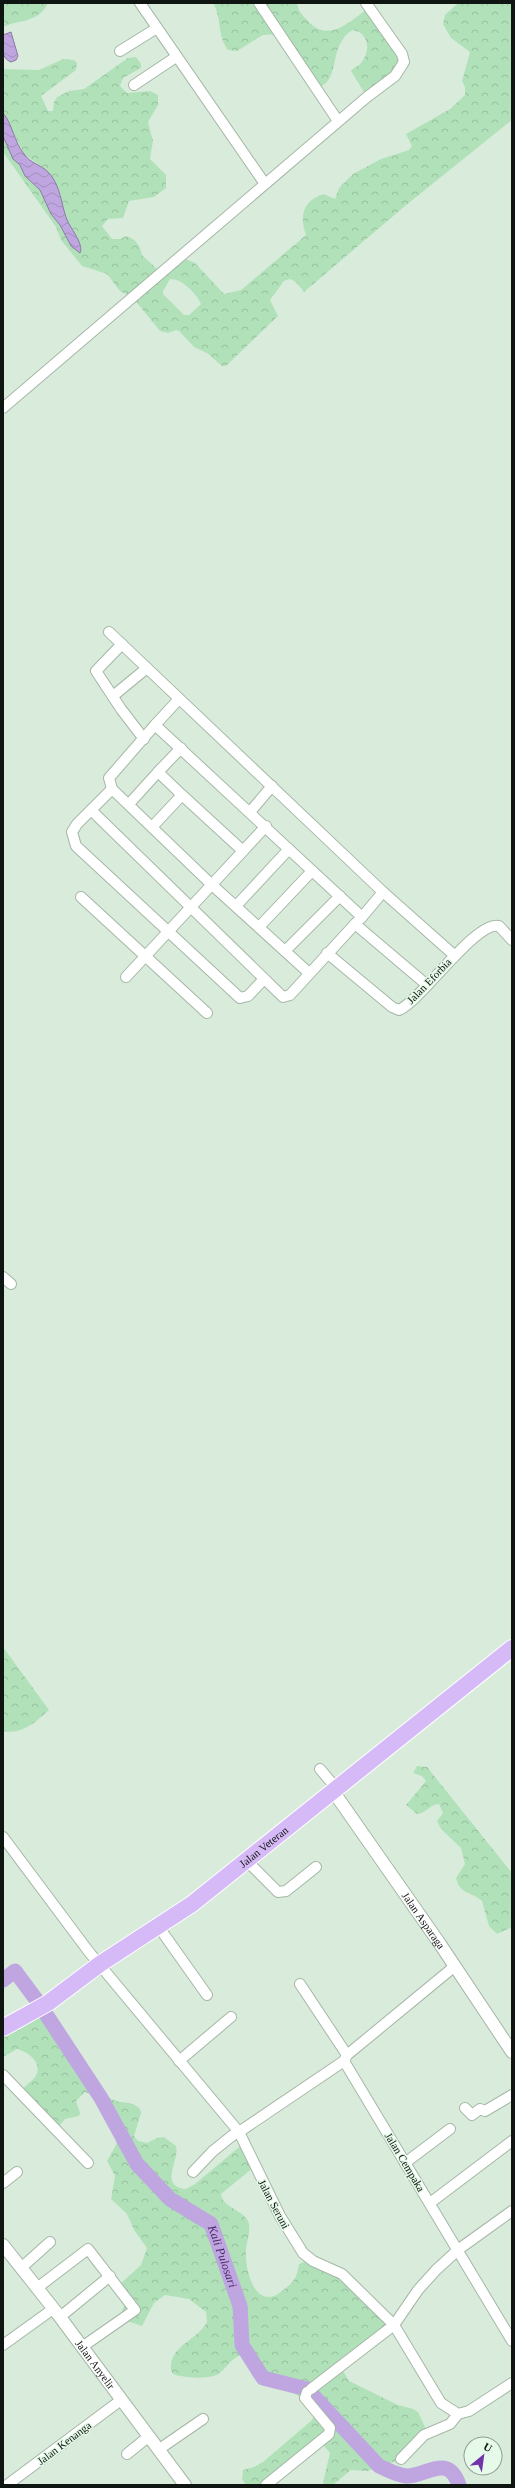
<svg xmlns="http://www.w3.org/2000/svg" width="515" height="2488" font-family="Georgia,serif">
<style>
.forest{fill:url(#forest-crowns);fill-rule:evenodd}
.water{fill:url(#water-waves);stroke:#8a7aa2}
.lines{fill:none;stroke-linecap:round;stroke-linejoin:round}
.river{stroke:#bfa6e0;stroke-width:15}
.minor-casing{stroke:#a5b7a7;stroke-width:12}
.tertiary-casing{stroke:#a5b7a7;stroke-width:14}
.primary-casing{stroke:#fff;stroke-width:18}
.minor{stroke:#fff;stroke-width:10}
.tertiary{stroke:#fff;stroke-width:12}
.primary{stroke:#d6b9f7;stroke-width:16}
.labels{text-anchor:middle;stroke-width:3;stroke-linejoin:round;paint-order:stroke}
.street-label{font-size:11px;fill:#0f1510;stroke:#e6fae9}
.water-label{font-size:12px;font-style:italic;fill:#4b296d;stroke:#e6fae9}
</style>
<defs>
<pattern id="forest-crowns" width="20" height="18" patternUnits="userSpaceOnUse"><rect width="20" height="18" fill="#b1e1b9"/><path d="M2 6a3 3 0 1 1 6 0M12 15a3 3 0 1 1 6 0" fill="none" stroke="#97c09e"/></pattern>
<pattern id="water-waves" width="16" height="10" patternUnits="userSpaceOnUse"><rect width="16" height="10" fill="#bfa6e0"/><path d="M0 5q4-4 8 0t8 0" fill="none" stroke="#a38ebf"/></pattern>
</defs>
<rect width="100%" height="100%" fill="#d9ecdc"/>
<g class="forest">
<path d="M 3,3 L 48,3 C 39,23 20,19 3,27 Z"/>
<path d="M 213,3 L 297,3 C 298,11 303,16 308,21 C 329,44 350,21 370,7 L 404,62 L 367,97 L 351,71 C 354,67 359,66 361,63 C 371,51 369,33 353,30 C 328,44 341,78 320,87 L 279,34 L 263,35 L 237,51 L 228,50 C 217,36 222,18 213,3 Z"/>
<path d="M 458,3 L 512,3 L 512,120 L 405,206 L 304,292 L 296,282 L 290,279 L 284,281 L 270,300 L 278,316 L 226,366 L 222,366 L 207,353 L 194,347 L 179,331 L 176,330 L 168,333 L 160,331 L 133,298 L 120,291 L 107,274 L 82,266 L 61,240 L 56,227 L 3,152 L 3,136 L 13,159 L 20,165 L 25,176 L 40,190 L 51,214 L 60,225 L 69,243 L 80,253 L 81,248 L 67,221 L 61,206 L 61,195 L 52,177 L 48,172 L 24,154 L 3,113 L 3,69 L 39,70 L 63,59 L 74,60 L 77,63 L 76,70 L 41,96 L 48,111 L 53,111 L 54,102 L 57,97 L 69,91 L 84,89 L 128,58 L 136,57 L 141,64 L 141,68 L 123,78 L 120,86 L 127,93 L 150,91 L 158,95 L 158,105 L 148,122 L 153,141 L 150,159 L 166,175 L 166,188 L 154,197 L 129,201 L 123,218 L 108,219 L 102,226 L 112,239 L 120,239 L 126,236 C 136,239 140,245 142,255 L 157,269 L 159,276 L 181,257 L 195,263 L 224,294 L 241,290 L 306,235 C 299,216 303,200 324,194 L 335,199 L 339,188 L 353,174 L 381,159 L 409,150 L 412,146 L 406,134 L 450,109 L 465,95 L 465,87 L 462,81 L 470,52 L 451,38 L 443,24 L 445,15 ZM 170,279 C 182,279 196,293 201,304 L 189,315 L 184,315 L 162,293 Z"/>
<path d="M 3,1647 L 49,1710 C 36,1722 22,1735 3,1731 Z"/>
<path d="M 417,1766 L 427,1767 L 512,1873 L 512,1927 L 497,1934 L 489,1926 L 482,1901 C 471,1891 460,1895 456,1878 L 465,1864 L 461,1848 L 441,1829 L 437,1821 L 443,1813 L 439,1804 C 430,1804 426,1814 417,1814 L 406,1805 L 426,1781 L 422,1776 L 413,1773 Z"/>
<path d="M 43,2006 L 80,2066 L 110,2098 C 120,2105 130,2099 140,2109 L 141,2113 L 134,2136 L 138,2141 L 147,2143 L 157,2138 L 164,2137 L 176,2146 C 180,2161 158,2186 186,2189 L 195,2184 L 244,2143 L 254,2167 L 221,2194 C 223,2208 242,2209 248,2221 C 252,2231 246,2242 246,2251 C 245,2266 252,2303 274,2296 C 279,2294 283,2290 287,2287 C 296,2280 297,2275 299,2264 L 306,2261 L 335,2270 L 394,2325 L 347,2362 L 343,2371 L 349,2381 L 398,2405 L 413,2409 L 418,2412 L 425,2427 L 424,2435 L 401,2459 L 368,2471 L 351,2470 L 333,2485 L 324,2485 L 323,2482 L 330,2453 L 324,2446 L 313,2442 L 260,2485 L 246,2485 L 242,2479 L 243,2470 L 254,2467 L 263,2462 L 312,2420 L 315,2414 L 309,2401 L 263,2378 L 248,2354 C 233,2355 230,2364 220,2373 C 211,2380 183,2378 173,2374 L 171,2370 C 169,2345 196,2342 207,2322 L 206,2312 L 189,2299 L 165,2295 L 154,2303 L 142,2326 L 124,2320 L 120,2315 L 125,2305 L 120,2284 L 141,2265 L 147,2248 L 134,2230 L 127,2214 L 111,2199 L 115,2176 L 107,2161 L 116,2145 L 118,2130 L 101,2098 L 85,2092 L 76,2101 L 80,2113 L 79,2116 L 65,2119 L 56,2130 L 19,2093 C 23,2087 30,2083 35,2077 C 44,2064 29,2052 17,2049 L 3,2057 L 3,2028 Z"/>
</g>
<g class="water">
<path d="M 11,32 L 18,56 L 16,60 L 11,62 C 0,58 3,45 3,35 Z"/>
<path d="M 3,113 C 13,125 14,142 24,154 C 30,163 41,165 48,172 C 61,185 61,205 67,220 C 71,229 84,244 80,253 L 71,246 L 60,225 L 51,214 L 40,190 L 25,176 L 20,165 L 13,159 L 3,136 Z"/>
</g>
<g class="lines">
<path class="river" id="s1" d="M 3,1980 L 15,1971 L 38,2002 L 101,2098 L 137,2164 L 170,2199 L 211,2224 L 240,2306 L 242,2345 L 263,2378 L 307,2389 L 379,2466 C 388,2470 396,2475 406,2476 C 425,2477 448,2452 459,2485"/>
<defs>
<g id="minor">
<path d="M 140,3 L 265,184"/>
<path d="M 259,3 L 338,121"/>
<path d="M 120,51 L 157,28"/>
<path d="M 134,85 L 176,57"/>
<path d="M 3,408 L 367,97 L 395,76 L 404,62 L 402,54 L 366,3"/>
<path d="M 109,632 L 383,892 L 454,955"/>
<path d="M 122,644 L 96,671 L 121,709 L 144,739"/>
<path d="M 113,696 L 147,668"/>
<path d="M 155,725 L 179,699"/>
<path d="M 181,748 L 158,772 L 182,795"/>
<path d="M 112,789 L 109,778 L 155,725 L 362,917 L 355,924 L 427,985"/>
<path d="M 129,804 L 158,772"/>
<path d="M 91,810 L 283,997 L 290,995 L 355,924"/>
<path d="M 250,812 L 272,786"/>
<path d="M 153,826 L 182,795 L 243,851 L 266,826"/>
<path d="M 81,897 L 207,1013"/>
<path d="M 236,906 L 289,849"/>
<path d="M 362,917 L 383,892"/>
<path d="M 259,927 L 312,871"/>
<path d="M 285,951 L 340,896"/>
<path d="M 327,953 L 392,1007 L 399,1010 C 422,1000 476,920 499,926 L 512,940"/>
<path d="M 126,977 L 243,851"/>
<path d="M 264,979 L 248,996 L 240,998 L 76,846 L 72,832 L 77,824 L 112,789 L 211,884 L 309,973"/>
<path d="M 3,1277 L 11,1284"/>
<path d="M 320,1769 L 336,1788"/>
<path d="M 3,1837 L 89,1952 L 239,2132 L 280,2216 L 303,2253 L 313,2261 L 342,2274 L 394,2325 L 441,2403 L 458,2414 L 469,2411 L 512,2383"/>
<path d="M 247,1861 L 278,1892 L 286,1891 L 316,1867"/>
<path d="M 158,1926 L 207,1995"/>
<path d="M 455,1966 L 347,2055 L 344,2061 L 512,2341"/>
<path d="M 300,1984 L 347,2055"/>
<path d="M 179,2061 L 231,2017"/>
<path d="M 3,2075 L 88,2163"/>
<path d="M 465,2108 L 472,2115 L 480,2109 L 485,2111 L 512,2095"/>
<path d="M 239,2132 L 344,2061"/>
<path d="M 405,2163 L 450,2129"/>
<path d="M 193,2172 L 213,2151 L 238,2131"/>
<path d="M 3,2183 L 17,2172"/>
<path d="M 430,2203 L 512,2141"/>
<path d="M 21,2268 L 50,2242"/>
<path d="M 37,2288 L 88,2249 L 135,2310 L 82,2347"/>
<path d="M 60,2317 L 110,2276"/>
<path d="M 3,2345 L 53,2309"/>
<path d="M 311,2389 L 394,2325 L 418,2290 L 436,2270 L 459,2249 L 512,2211"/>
<path d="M 158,2450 L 203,2419"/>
<path d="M 127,2454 L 148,2437"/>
<path d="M 401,2459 L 424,2435 L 450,2424 L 458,2414"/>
<path d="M 7,2485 L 121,2400"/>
<path d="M 266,2485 L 329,2434 L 330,2428 L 305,2398 L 307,2392"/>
</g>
<g id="tertiary">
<path id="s2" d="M 333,1791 L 440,1944 L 512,2052"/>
<path id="s3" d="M 3,2245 L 57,2313 L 185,2485"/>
</g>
<g id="primary">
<path id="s4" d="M 3,2028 L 48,2003 L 100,1964 L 192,1904 L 512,1648"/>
</g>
</defs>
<use href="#minor" class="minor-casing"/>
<use href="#tertiary" class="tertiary-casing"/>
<use href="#primary" class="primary-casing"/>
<use href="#minor" class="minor"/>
<use href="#tertiary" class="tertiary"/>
<use href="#primary" class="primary"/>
</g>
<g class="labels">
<g class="street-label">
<text transform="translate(429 981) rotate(-46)" y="4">Jalan Eforbia</text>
<text dy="4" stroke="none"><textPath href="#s4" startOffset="318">Jalan Veteran</textPath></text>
<text dy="4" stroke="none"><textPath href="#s2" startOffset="158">Jalan Asparaga</textPath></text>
<text transform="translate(405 2162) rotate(59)" y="4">Jalan Cempaka</text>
<text transform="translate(274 2204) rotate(62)" y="4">Jalan Seruni</text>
<text dy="4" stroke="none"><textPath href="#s3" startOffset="151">Jalan Anyelir</textPath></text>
<text transform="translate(64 2443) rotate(-37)" y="4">Jalan Kenanga</text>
</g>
<g class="water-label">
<text dy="4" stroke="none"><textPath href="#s1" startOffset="374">Kali Pulosari</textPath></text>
</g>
</g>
<rect width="515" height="2488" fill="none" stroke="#0f1510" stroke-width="8"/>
<g transform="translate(483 2456) rotate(29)"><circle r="19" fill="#e6fae9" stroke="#909e92"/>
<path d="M0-3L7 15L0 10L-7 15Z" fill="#7234aa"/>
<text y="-6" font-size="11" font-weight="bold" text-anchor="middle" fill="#0f1510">U</text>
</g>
</svg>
